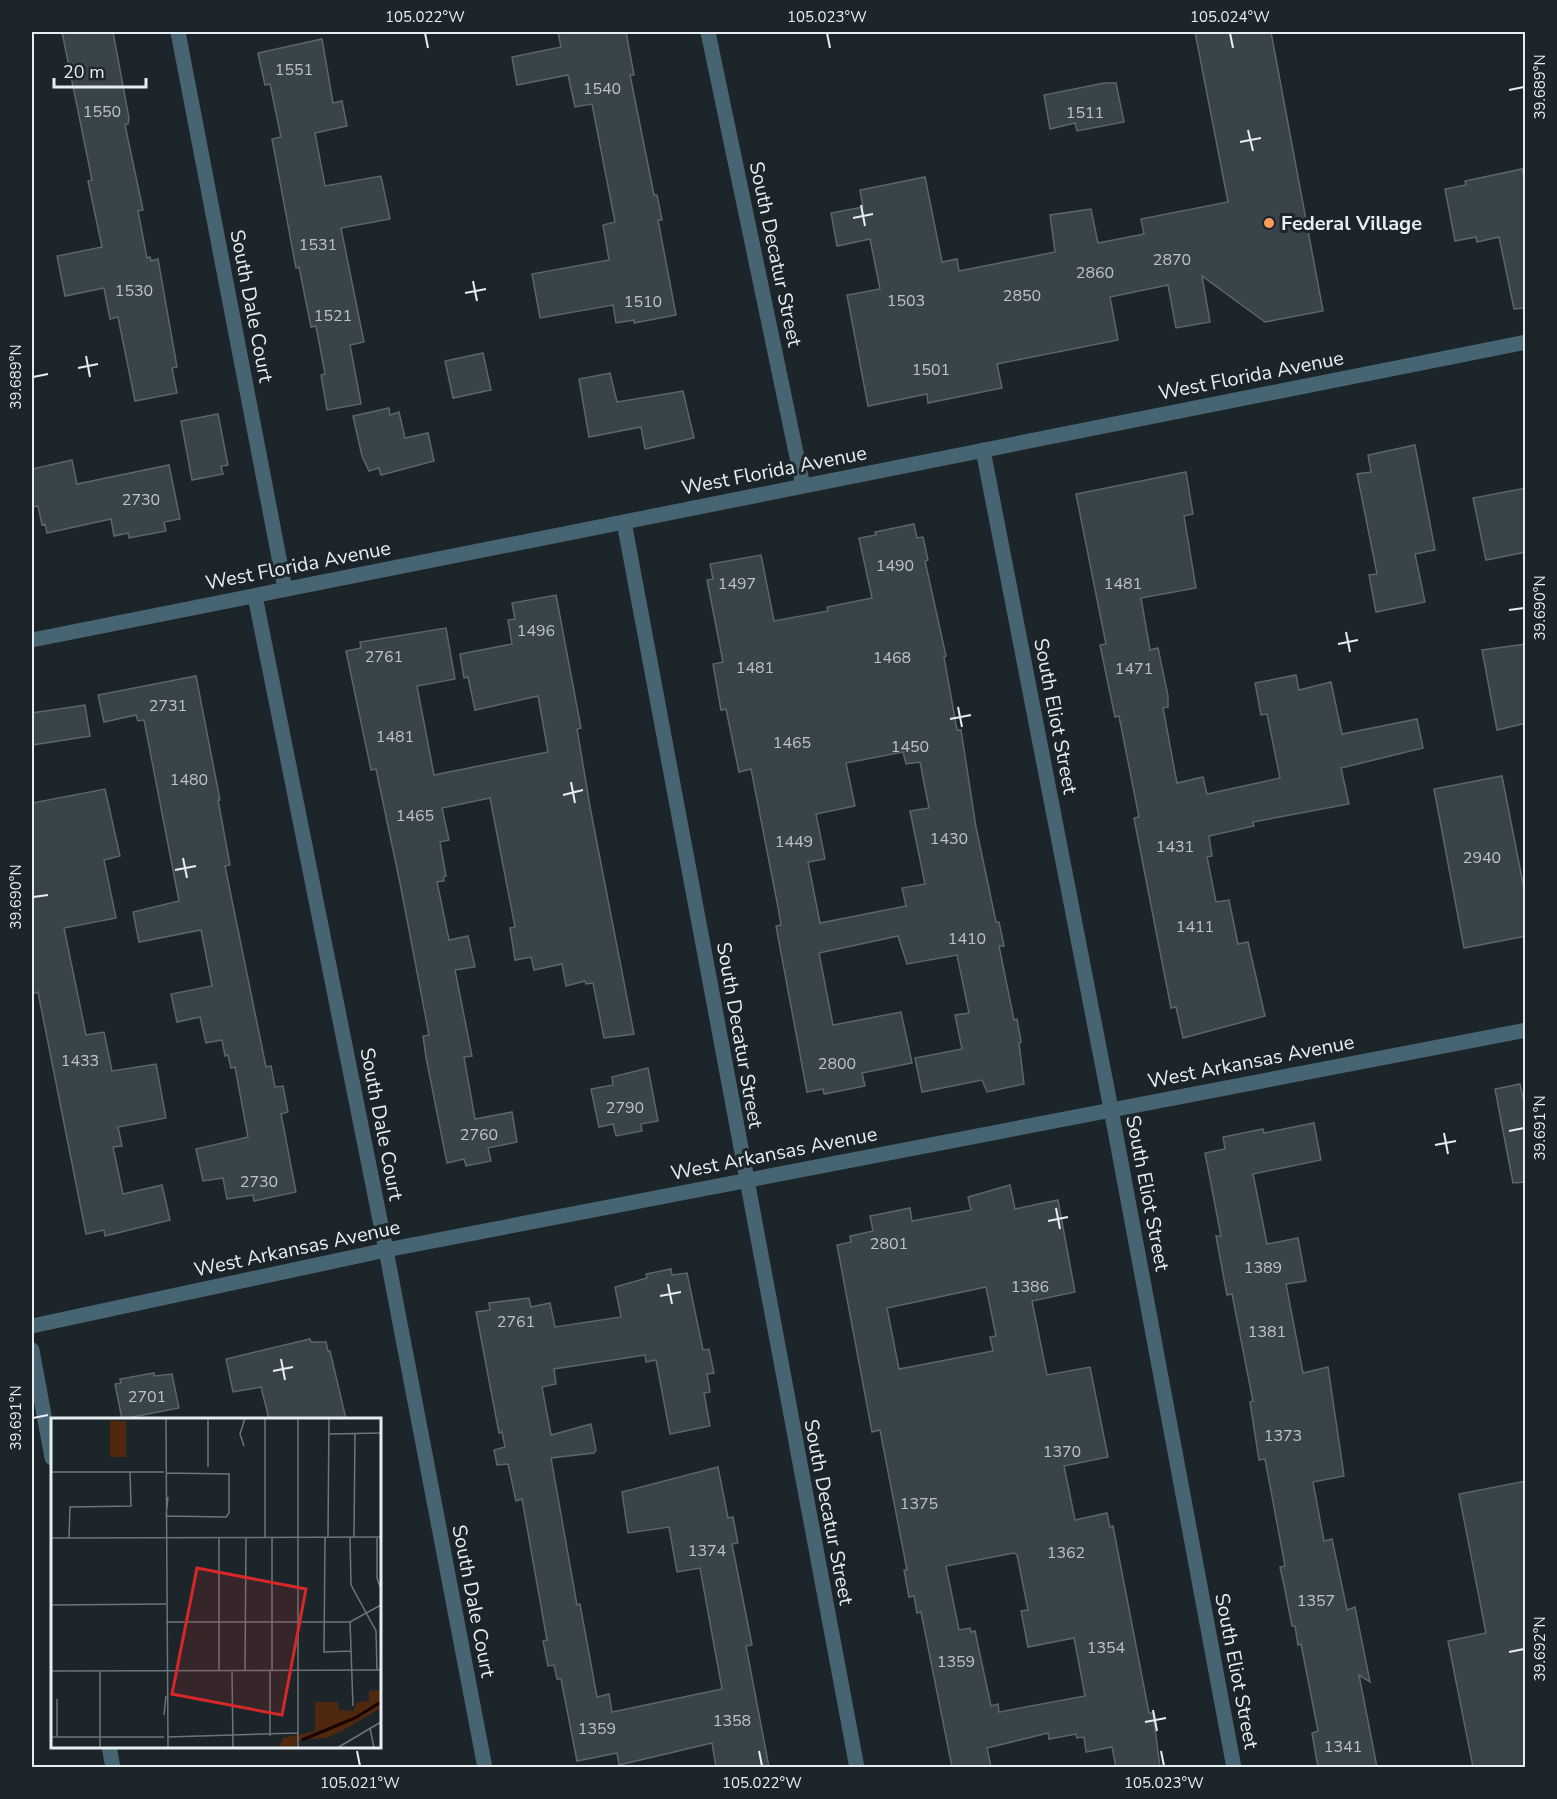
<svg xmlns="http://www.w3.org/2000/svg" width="1557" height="1799" font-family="'Nunito Sans',sans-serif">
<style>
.building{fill:#39444a;stroke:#5a666c;stroke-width:1.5;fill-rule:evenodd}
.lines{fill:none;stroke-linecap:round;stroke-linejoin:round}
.minor{stroke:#476472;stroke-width:15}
.tertiary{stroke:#476472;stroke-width:15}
.ticks{fill:none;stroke:#e7eef2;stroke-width:2}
.poi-dot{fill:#fe9b59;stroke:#1b252a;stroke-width:2}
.labels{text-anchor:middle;stroke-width:6;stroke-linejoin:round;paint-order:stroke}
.number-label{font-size:16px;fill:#bcc4c8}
.poi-label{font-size:20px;font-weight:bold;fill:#e7eef2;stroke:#1b252a;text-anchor:start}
.street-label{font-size:20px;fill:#e7eef2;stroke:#1b252a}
.inset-river{fill:none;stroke:#190200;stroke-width:3}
.inset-road{fill:none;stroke:#6d757a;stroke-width:1.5}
.view{fill:#d62828;fill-opacity:0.15;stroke:#d62828;stroke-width:3}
.inset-edge{fill:none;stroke:#e7eef2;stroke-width:3}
.neatline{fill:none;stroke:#e7eef2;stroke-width:2}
.ticks-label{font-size:15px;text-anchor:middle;fill:#e7eef2}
</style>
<rect width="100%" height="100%" fill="#1b252a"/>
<g class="building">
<path d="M 62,32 L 113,32 L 129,118 L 128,124 L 125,125 L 143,210 L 138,211 L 147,258 L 150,257 L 151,261 L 158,259 L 177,367 L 172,368 L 177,393 L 135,401 L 118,317 L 110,319 L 104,288 L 65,296 L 57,256 L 102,247 L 88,181 L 92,180 Z"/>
<path d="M 558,32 L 626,32 L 634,75 L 630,75 L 654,195 L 657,195 L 662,220 L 658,220 L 676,315 L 634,323 L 634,320 L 616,323 L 613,305 L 540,318 L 532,274 L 609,260 L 603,225 L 615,222 L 592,104 L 575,107 L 568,75 L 517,85 L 512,57 L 561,47 Z"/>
<path d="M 1195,32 L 1271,32 L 1323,311 L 1265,322 L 1202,276 L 1210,322 L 1176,328 L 1168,285 L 1110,297 L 1118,340 L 997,364 L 1002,388 L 928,403 L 927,394 L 868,406 L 847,295 L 880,289 L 870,239 L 837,246 L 831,213 L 863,207 L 860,190 L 925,177 L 942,262 L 957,259 L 959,271 L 1055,252 L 1050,215 L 1091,209 L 1098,243 L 1144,234 L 1141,219 L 1228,202 Z"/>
<path d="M 322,39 L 333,103 L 342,101 L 347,126 L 315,133 L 325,186 L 381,176 L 390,219 L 341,228 L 364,342 L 350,345 L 361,404 L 327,410 L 321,375 L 325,374 L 316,326 L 311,327 L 299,267 L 296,268 L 272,139 L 281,137 L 270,84 L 265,85 L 258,53 Z"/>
<path d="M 1104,83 L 1116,83 L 1124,122 L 1077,131 L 1075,123 L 1050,129 L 1044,95 Z"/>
<path d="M 1522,169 L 1526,185 L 1526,308 L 1514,309 L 1499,237 L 1477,242 L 1476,237 L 1455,241 L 1445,189 L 1466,185 L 1465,181 Z"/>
<path d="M 483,353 L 491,390 L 453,398 L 445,361 Z"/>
<path d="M 610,373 L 617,402 L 683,391 L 694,438 L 645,449 L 641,427 L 589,437 L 579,379 Z"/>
<path d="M 389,408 L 390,415 L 399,412 L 405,438 L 428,433 L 434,461 L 381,475 L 379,468 L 369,471 L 362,456 L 353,416 Z"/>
<path d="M 218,414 L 228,465 L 221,466 L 223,474 L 192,480 L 181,421 Z"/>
<path d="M 1415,445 L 1435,550 L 1415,554 L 1425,602 L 1376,612 L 1369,575 L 1377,574 L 1357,474 L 1371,472 L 1368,455 Z"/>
<path d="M 72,460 L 77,484 L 169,465 L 180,519 L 164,522 L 166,531 L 129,538 L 128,533 L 114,536 L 111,519 L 47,533 L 45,524 L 42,525 L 38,506 L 32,507 L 32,469 Z"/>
<path d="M 1186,472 L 1193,514 L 1184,516 L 1196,588 L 1141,598 L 1150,650 L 1158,648 L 1168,696 L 1168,707 L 1163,708 L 1177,783 L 1203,777 L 1207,794 L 1280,778 L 1267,714 L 1261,715 L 1255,683 L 1296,675 L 1299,690 L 1331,682 L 1342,734 L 1417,719 L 1423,748 L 1341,768 L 1349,804 L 1253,822 L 1254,826 L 1209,836 L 1212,856 L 1207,857 L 1216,902 L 1229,900 L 1238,944 L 1248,942 L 1265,1016 L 1183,1038 L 1176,1007 L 1171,1008 L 1134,818 L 1139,817 L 1119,716 L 1115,717 L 1100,645 L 1106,644 L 1076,494 Z"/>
<path d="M 1526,488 L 1526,552 L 1486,560 L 1473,498 Z"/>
<path d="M 914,524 L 917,538 L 923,537 L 928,560 L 925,561 L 946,656 L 944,657 L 957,730 L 961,730 L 976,827 L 996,922 L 999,922 L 1004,946 L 999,946 L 1014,1020 L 1017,1019 L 1021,1042 L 1019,1043 L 1024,1084 L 987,1092 L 982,1080 L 922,1092 L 915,1058 L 962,1049 L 955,1015 L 969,1013 L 957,955 L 907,964 L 898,936 L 819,953 L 833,1025 L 901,1012 L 912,1063 L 862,1073 L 865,1086 L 824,1094 L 823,1089 L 807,1092 L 776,926 L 781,925 L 778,907 L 751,769 L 739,772 L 726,709 L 721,710 L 713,664 L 723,662 L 707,580 L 713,579 L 710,564 L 761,555 L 774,621 L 828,611 L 827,607 L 872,598 L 859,538 L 876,535 L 875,532 ZM 903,752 L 906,764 L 920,762 L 929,808 L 910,811 L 925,884 L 902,888 L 906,906 L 820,923 L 808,862 L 825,859 L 816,814 L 855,806 L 846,763 Z"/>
<path d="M 556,595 L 581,728 L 577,729 L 591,812 L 634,1034 L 604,1038 L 593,983 L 586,984 L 585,981 L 566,986 L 562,964 L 534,970 L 531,957 L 515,960 L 510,928 L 515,927 L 490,798 L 442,808 L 449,840 L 440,842 L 446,876 L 443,877 L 444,881 L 437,882 L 449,940 L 468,936 L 475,967 L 455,970 L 472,1056 L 464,1057 L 475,1119 L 512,1112 L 517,1142 L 488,1148 L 491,1161 L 466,1166 L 464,1159 L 447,1163 L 426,1057 L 423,1036 L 429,1035 L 401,888 L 376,769 L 371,770 L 346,651 L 361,648 L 360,642 L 446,628 L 455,679 L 417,686 L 434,775 L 548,752 L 538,696 L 475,710 L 468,677 L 464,678 L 460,654 L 512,644 L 508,620 L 515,619 L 512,603 Z"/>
<path d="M 1526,644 L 1526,723 L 1497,730 L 1482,650 Z"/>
<path d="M 196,676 L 220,800 L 218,800 L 230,865 L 225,866 L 266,1067 L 271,1066 L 275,1087 L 283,1086 L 288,1112 L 281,1114 L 296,1192 L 254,1201 L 253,1195 L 227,1199 L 223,1178 L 203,1181 L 196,1149 L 248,1137 L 235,1067 L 231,1068 L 228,1055 L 225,1056 L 222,1040 L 206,1043 L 200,1017 L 177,1022 L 171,994 L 212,986 L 201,930 L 139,942 L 133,912 L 179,901 L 144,720 L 138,721 L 136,715 L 104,722 L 98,695 Z"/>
<path d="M 85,705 L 90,736 L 32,745 L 32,713 Z"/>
<path d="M 1502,776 L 1526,899 L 1526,936 L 1464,948 L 1434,789 Z"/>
<path d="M 105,789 L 120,856 L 104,860 L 116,918 L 64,928 L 86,1035 L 104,1032 L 112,1071 L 156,1064 L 166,1118 L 118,1127 L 122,1146 L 113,1147 L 123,1194 L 162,1185 L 170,1220 L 105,1236 L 104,1230 L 86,1234 L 38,992 L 32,994 L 32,803 Z"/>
<path d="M 648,1068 L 658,1121 L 641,1124 L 642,1131 L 616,1136 L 613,1124 L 599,1127 L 591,1089 L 613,1085 L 612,1077 Z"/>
<path d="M 1520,1084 L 1526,1112 L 1526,1182 L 1513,1183 L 1495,1089 Z"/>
<path d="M 1314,1123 L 1321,1160 L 1253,1174 L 1267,1244 L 1298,1238 L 1306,1281 L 1286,1284 L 1303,1373 L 1328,1367 L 1344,1476 L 1313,1482 L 1324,1541 L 1332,1539 L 1347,1610 L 1355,1607 L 1370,1682 L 1359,1675 L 1377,1767 L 1318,1767 L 1312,1733 L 1318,1731 L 1301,1644 L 1298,1645 L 1295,1626 L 1292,1626 L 1284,1585 L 1280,1567 L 1285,1566 L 1265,1459 L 1259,1460 L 1250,1402 L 1253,1401 L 1232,1294 L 1227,1295 L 1216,1236 L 1221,1236 L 1205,1153 L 1225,1149 L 1223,1137 L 1263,1129 L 1264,1133 Z"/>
<path d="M 1010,1185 L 1015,1209 L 1058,1200 L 1075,1292 L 1032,1301 L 1047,1375 L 1090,1367 L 1108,1457 L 1064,1466 L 1075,1520 L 1107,1513 L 1110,1527 L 1113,1526 L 1149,1713 L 1153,1713 L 1160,1767 L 1116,1767 L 1112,1747 L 1086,1752 L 1084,1737 L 1077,1738 L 1076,1734 L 1049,1739 L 1048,1733 L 987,1748 L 991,1767 L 952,1767 L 921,1612 L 917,1613 L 914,1596 L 909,1597 L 904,1570 L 907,1570 L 880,1430 L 872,1432 L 837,1245 L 851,1242 L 850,1236 L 873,1231 L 870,1216 L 910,1208 L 912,1221 L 971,1210 L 968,1197 ZM 986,1287 L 996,1336 L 990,1337 L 993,1351 L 899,1369 L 887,1308 ZM 1014,1553 L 1017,1555 L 1028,1610 L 1021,1611 L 1028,1647 L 1074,1638 L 1085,1696 L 999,1712 L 998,1704 L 991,1706 L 975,1631 L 971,1632 L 970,1628 L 959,1630 L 946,1566 Z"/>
<path d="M 671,1269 L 672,1275 L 687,1273 L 703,1350 L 709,1349 L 714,1373 L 707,1374 L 710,1392 L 704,1393 L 710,1426 L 670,1434 L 656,1360 L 646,1362 L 645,1355 L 554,1369 L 556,1384 L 542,1387 L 551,1435 L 591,1424 L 596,1450 L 594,1453 L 551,1458 L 577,1605 L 580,1604 L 597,1697 L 609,1694 L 612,1712 L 722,1689 L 700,1568 L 677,1572 L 669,1527 L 628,1533 L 622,1492 L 718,1467 L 728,1518 L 733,1517 L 738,1543 L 732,1544 L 752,1645 L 746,1646 L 769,1767 L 716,1767 L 712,1743 L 619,1765 L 617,1753 L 577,1761 L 561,1679 L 557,1679 L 554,1665 L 548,1666 L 543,1641 L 547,1640 L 522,1499 L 516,1501 L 508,1464 L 497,1465 L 494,1450 L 505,1447 L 502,1432 L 499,1433 L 476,1312 L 490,1310 L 489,1303 L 529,1298 L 531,1307 L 550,1303 L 555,1327 L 621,1317 L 615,1287 L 647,1278 L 646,1274 Z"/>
<path d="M 310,1339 L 311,1342 L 326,1342 L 328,1351 L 330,1351 L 346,1419 L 269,1419 L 261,1387 L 233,1392 L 226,1359 Z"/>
<path d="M 154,1373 L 154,1376 L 172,1374 L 179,1408 L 122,1419 L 115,1384 L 121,1383 L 120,1379 Z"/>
<path d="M 1526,1481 L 1526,1767 L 1473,1767 L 1448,1641 L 1486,1633 L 1459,1494 Z"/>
</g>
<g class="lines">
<g class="minor">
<path d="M 178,32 L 285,589"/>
<path d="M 708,32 L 803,486"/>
<path d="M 983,450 L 1111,1109 L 1234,1768"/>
<path d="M 624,522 L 857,1768"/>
<path d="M 255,596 L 386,1250 L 485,1768"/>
<path d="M 32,1326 L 386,1250 L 1526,1030"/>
<path d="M 32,1350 L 52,1458"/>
<path d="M 109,1746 L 113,1768"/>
</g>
<path class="tertiary" d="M 32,640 L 1526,342"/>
</g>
<path class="ticks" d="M 425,33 L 428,48M 827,33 L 830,48M 1230,33 L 1233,48M 1509,90 L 1524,87M 1248,130 L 1253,151M 1240,142 L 1261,138M 861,205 L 865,226M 853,218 L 873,214M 473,281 L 477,301M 465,293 L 486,289M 86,356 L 90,377M 78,368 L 98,364M 33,377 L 48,374M 1509,610 L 1524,608M 1346,632 L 1350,652M 1338,644 L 1358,640M 958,707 L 962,727M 950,719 L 971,715M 571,782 L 575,803M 563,795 L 583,790M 183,858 L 187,878M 175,870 L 196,866M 33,897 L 48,895M 1509,1131 L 1524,1128M 1444,1133 L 1448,1154M 1435,1145 L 1456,1141M 1056,1208 L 1060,1229M 1048,1221 L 1068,1217M 668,1284 L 672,1304M 660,1296 L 681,1292M 281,1359 L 285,1380M 273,1371 L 293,1367M 33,1418 L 48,1415M 1509,1652 L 1524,1649M 1153,1710 L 1157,1731M 1145,1722 L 1166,1718M 357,1751 L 360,1766M 759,1751 L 762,1766M 1161,1751 L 1164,1766"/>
<circle class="poi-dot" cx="1269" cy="223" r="6"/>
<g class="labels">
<g class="number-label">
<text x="294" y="75">1551</text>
<text x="602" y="94">1540</text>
<text x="102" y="117">1550</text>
<text x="1085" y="118">1511</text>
<text x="318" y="250">1531</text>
<text x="1172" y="265">2870</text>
<text x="1095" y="278">2860</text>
<text x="134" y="296">1530</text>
<text x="1022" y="301">2850</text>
<text x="906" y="306">1503</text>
<text x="643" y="307">1510</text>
<text x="333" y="321">1521</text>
<text x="931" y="375">1501</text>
<text x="141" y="505">2730</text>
<text x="895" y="571">1490</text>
<text x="737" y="589">1497</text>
<text x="1123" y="589">1481</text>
<text x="536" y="636">1496</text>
<text x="384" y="662">2761</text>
<text x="892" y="663">1468</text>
<text x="755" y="673">1481</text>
<text x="1134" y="674">1471</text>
<text x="168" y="711">2731</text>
<text x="395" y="742">1481</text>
<text x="792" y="748">1465</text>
<text x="910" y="752">1450</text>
<text x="189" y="785">1480</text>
<text x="415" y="821">1465</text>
<text x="949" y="844">1430</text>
<text x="794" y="847">1449</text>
<text x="1175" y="852">1431</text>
<text x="1482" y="863">2940</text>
<text x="1195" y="932">1411</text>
<text x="967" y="944">1410</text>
<text x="80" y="1066">1433</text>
<text x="837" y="1069">2800</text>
<text x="625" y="1113">2790</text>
<text x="479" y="1140">2760</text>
<text x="259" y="1187">2730</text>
<text x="889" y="1249">2801</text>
<text x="1263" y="1273">1389</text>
<text x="1030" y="1292">1386</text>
<text x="516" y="1327">2761</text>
<text x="1267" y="1337">1381</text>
<text x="147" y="1402">2701</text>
<text x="1283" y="1441">1373</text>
<text x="1062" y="1457">1370</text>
<text x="919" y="1509">1375</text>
<text x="707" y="1556">1374</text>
<text x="1066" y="1558">1362</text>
<text x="1316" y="1606">1357</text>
<text x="1106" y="1653">1354</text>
<text x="956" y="1667">1359</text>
<text x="732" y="1726">1358</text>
<text x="597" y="1734">1359</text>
<text x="1343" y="1752">1341</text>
</g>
<g class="poi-label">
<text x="1281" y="230">Federal Village</text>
</g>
<g class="street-label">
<text transform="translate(776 254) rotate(78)" y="7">South Decatur Street</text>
<text transform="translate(252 306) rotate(79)" y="7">South Dale Court</text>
<text transform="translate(1251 375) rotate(-11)" y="7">West Florida Avenue</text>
<text transform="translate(774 470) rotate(-11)" y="7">West Florida Avenue</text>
<text transform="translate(298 565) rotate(-11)" y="7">West Florida Avenue</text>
<text transform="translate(1056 716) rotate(79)" y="7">South Eliot Street</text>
<text transform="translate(740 1035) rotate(80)" y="7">South Decatur Street</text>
<text transform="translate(1251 1061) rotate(-11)" y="7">West Arkansas Avenue</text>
<text transform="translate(382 1124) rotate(79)" y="7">South Dale Court</text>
<text transform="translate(774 1153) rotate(-11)" y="7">West Arkansas Avenue</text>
<text transform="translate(1148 1193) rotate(79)" y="7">South Eliot Street</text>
<text transform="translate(297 1248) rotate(-12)" y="7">West Arkansas Avenue</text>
<text transform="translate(829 1512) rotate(79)" y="7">South Decatur Street</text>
<text transform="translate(474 1601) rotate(79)" y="7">South Dale Court</text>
<text transform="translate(1237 1671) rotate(79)" y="7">South Eliot Street</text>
</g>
</g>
<g transform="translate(51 1418)">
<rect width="330" height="330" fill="#1b252a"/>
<path d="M 59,3 L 75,3 L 75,39 L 59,39 ZM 330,272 L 330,290 L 292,312 L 276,320 L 249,322 L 245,328 L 228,330 L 232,320 L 264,313 L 264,284 L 287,284 L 288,292 L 302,293 L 306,284 L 318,283 L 318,273 Z" fill="#4f280d"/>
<path class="inset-river" d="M 251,322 L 304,300 L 330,284"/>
<path class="inset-road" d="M 157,0 L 157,49M 247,0 L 247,330M 115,1 L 117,330M 278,16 L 330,15M 193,28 L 189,16 L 194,0M 0,54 L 113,54M 115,98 L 175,99 L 178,95 L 178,56 L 116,55M 115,98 L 117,79M 214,119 L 214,0M 274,119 L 273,234 L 300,233M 277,119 L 278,0M 299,119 L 300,167 L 325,213 L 326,252M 303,119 L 304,16M 326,119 L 326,160 L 330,171M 0,120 L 330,119M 18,120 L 19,89 L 80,88 L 79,54M 0,187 L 115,186M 115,204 L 299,204 L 330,187M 299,204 L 302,288M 168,252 L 168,120M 181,252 L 182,330M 194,252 L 195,120M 221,252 L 221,120M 0,253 L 330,252M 49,253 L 49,330M 6,281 L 6,319M 113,297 L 115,278M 319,310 L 323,330M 219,318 L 219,252M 0,319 L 113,319M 117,319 L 247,315M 286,330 L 330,304"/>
<path class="view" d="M 146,150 L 255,171 L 231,297 L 121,276 Z"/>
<rect width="330" height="330" class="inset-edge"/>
</g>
<rect width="1557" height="1799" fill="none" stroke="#1b252a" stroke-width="66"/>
<path d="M54 78v9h92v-9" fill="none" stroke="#e7eef2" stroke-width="3"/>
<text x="63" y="78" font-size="18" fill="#e7eef2" stroke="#1b252a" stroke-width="4.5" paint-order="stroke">20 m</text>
<rect x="33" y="33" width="1491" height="1733" class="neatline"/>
<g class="ticks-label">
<text x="425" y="22">105.022°W</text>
<text x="827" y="22">105.023°W</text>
<text x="1230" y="22">105.024°W</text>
<text transform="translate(1540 87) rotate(-90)" y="5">39.689°N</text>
<text transform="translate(16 377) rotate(-90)" y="5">39.689°N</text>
<text transform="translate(1540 608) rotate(-90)" y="5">39.690°N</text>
<text transform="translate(16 897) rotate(-90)" y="5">39.690°N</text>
<text transform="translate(1540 1128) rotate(-90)" y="5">39.691°N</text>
<text transform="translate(16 1418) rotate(-90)" y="5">39.691°N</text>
<text transform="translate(1540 1649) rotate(-90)" y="5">39.692°N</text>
<text x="360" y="1788">105.021°W</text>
<text x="762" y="1788">105.022°W</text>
<text x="1164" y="1788">105.023°W</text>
</g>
</svg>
